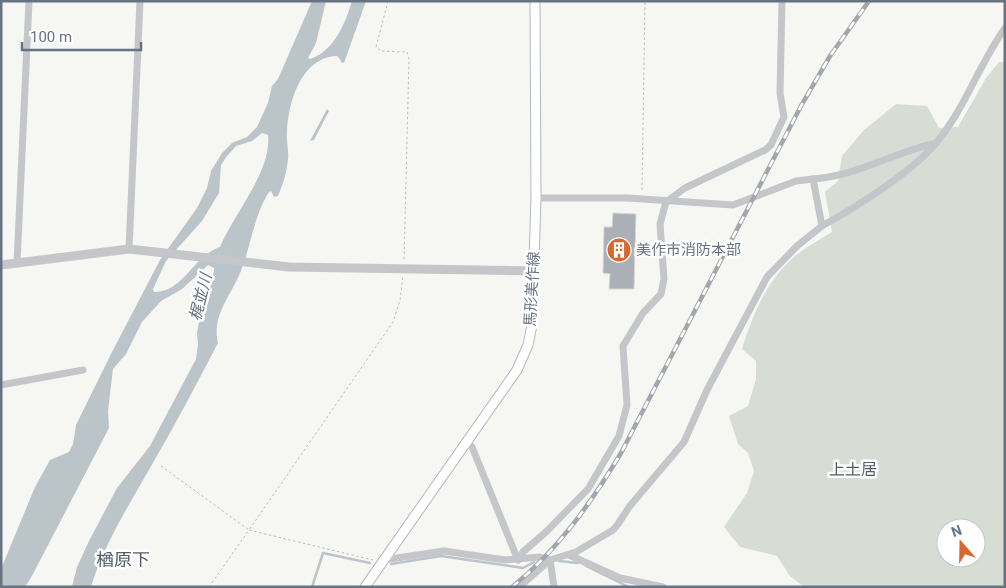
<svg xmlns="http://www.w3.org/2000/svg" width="1006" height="588" font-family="Roboto,'Noto Sans JP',sans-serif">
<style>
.green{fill:#d7ddd4;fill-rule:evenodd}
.water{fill:#bbc4c9;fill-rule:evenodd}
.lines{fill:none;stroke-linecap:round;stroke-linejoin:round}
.stream{stroke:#bbc4c9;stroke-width:2.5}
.building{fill:#aab0b6;stroke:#d7d7d5}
.secondary-casing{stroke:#b4b8bc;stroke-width:11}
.path{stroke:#bbbdbf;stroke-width:1;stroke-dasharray:2.5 2.5;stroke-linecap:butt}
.minor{stroke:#c4c6ca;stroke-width:7}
.tertiary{stroke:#c4c6ca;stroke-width:9}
.secondary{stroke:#fff;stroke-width:9}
.rail-casing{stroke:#a3a7ad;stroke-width:4.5}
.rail{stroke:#fff;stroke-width:2.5;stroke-dasharray:8;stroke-linecap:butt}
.labels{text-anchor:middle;stroke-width:5;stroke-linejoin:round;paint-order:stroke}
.poi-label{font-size:15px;fill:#677382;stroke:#fff;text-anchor:start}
.street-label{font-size:15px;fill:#677382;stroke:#fff}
.water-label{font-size:16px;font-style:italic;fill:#63747f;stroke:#fff}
.neighbourhood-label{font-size:16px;fill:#545d68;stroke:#fff}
.quarter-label{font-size:18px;fill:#545d68;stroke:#fff}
</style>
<rect width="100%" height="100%" fill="#f6f6f3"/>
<path class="green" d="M 999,62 L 1005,62 L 1005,587 L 804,587 L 790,576 L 777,556 L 740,547 L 724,527 L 747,493 L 754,471 L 748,453 L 738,444 L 729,416 L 748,406 L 756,379 L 756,361 L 742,349 C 753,313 768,277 799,253 C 809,245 821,239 832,232 L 825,192 L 838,181 L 842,156 L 864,130 L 896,104 L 927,106 L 939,128 L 958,127 L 986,78 ZM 946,528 L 976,528 L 976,558 L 946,558 Z"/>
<g class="water">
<path d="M 312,1 L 326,1 L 316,43 L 308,58 L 310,59 C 334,51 345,24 352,1 L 366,1 L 344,63 L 341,62 L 340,59 L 337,56 C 301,57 288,103 287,133 C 286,141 289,150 288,159 C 287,172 283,184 278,196 L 274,197 L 271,191 L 269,192 C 254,216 252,241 242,268 C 233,294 211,314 218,343 C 196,385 174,427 150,468 C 128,507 104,544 91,587 L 72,587 L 77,567 L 89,541 L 117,488 L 150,446 L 196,359 L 198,344 L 197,333 L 206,281 C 209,277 215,276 214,268 L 208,265 L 182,289 L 161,301 L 142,322 L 126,354 L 113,369 L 108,411 L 109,428 L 33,574 L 25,587 L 1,587 L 1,569 L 35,487 L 50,460 L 69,452 L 73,444 L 76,425 L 112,352 L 160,260 L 197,208 L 207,188 L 211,171 L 222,153 L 232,143 L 247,137 L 257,127 L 268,103 L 272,86 L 278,79 ZM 262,133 L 268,135 C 272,171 234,213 220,247 C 193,256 184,292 154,292 L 153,289 L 166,261 L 202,221 L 219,193 L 221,165 L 227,156 L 236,146 L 252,141 Z"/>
<path d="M 327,109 L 329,111 L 314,140 L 310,141 Z"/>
</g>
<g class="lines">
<g class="stream">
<path d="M 559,561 L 578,563"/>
<path d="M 391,564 L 441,556 L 517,567 L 523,568 L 534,562"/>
<path d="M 586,566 L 629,587"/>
<path d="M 312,587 L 323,553 L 370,563"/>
</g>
</g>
<path class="building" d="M 613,213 L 636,214 L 634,289 L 609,289 L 610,274 L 603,273 L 604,227 L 612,227 Z"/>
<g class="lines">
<defs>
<path id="secondary" d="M 365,587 L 517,370 L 528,345 L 532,325 L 536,198 L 535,1"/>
</defs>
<use href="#secondary" class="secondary-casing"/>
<g class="path">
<path d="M 388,1 L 376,47 L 381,51 L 407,52 L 409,59 L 404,260"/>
<path d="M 642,190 L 645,1"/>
<path d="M 161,466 L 249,530 L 393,322 L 400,300 L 403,276"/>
<path d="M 209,587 L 249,530 L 373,560"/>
</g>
<g class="minor">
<path d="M 536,198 L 627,198 L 733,205 L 796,181 L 813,179"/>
<path d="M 822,226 C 856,207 911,173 936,143 C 965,109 979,64 1005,28"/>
<path d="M 129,249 L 140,1"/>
<path d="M 17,263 L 29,1"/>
<path d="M 1,385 L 83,370"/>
<path d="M 467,441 L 472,447 L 518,560"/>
<path d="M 569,555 L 620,578 L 663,587"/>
<path d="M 383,560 L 444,551 L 505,560 L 540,557 L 550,560 L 554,587"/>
<path d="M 518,560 L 523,552 L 547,531 L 588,489 L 619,436 L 627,405 L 623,346 L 643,313 L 661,294 L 664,279 L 660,224 L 666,202 L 685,188 L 765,150 L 771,145 L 784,117 L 780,93 L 782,1"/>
<path d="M 519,587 L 550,560 L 576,552 L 613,530 L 618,524 L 629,507 L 684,442 L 707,390 L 767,277 L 797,246 L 822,226 L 813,179 C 860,175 892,153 936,143"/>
</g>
<path class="tertiary" d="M 1,265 L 129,249 L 289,267 L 534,271"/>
<use href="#secondary" class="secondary"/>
<defs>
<path id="rail" d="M 512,587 C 558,550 591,503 621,453 L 801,106 L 830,56 L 869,1"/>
</defs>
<use href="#rail" class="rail-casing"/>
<use href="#rail" class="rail"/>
</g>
<defs>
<symbol id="building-disc" viewBox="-11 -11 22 22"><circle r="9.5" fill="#d86730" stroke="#fff"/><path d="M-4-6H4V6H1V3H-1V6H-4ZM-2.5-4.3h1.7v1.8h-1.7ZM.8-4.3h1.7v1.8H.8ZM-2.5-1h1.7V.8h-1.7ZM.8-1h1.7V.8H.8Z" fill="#fff"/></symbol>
</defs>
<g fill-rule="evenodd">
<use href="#building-disc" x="605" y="236" width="28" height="28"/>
</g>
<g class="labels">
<g class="poi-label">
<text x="636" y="255">美作市消防本部</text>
</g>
<g class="street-label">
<text transform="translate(532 289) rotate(-87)" y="5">馬形美作線</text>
</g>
<g class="water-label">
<text transform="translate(200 297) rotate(-76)" y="6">梶並川</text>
</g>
<g class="neighbourhood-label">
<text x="853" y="475">上土居</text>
</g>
<g class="quarter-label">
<text x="123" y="566">楢原下</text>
</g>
</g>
<rect width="1006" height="588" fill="none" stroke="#677382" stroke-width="5"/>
<g transform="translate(961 543) rotate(340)"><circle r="24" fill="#ffffff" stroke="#c2c7cd"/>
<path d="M0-4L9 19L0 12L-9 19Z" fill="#d86730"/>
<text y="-8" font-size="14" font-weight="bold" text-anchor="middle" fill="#677382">N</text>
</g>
<path d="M22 42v8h119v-8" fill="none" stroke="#677382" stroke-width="2.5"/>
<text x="30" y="42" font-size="15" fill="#677382" stroke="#ffffff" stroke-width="4" paint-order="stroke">100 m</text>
</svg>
